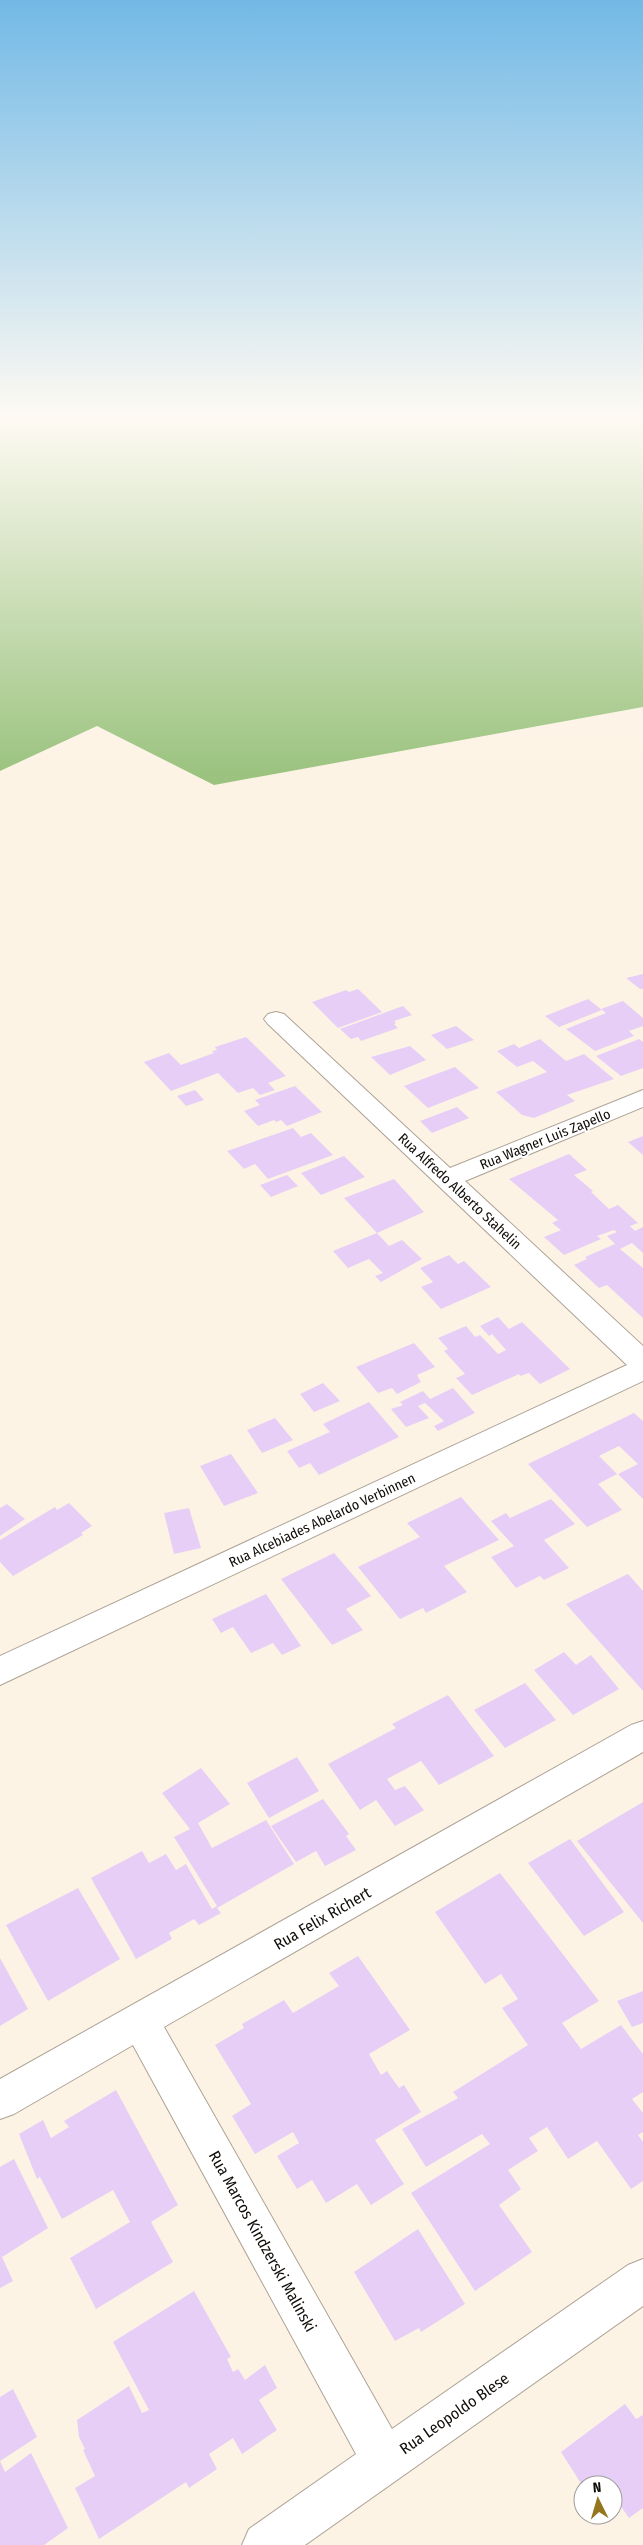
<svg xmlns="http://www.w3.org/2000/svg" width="643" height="2545" font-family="'Fira Sans Condensed',sans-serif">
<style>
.forest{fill:#9bc37f}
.building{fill:#e7cef7}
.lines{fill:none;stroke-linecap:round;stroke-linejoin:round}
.minor-casing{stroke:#ada396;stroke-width:2}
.minor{fill:#fff;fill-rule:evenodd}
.labels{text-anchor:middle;stroke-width:4;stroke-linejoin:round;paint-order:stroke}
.street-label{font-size:14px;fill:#100c08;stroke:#fff}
.near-street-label{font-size:16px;fill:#100c08;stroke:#fff}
</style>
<rect width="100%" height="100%" fill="#fdf3e5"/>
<path class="forest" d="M 0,417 L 643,417 L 643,707 L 214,785 L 97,726 L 0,771 Z"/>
<g class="building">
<path d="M 643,974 L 643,989 L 640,989 L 626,978 Z"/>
<path d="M 358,989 L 382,1012 L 338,1028 L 312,1002 L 346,990 L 349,992 Z"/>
<path d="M 588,999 L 602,1010 L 559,1027 L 545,1016 Z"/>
<path d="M 623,1001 L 643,1018 L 643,1026 L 629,1031 L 634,1036 L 595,1051 L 566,1029 L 606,1013 L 601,1009 Z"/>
<path d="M 403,1006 L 412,1015 L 394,1021 L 396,1023 L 394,1024 L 398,1028 L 361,1041 L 358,1037 L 351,1039 L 340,1029 Z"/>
<path d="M 456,1026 L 474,1040 L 447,1049 L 431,1035 Z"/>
<path d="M 246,1037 L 286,1076 L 268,1083 L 275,1090 L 260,1095 L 253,1088 L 238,1093 L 218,1073 L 171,1091 L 144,1062 L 169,1053 L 181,1065 L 214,1053 L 212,1051 L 217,1050 L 215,1047 Z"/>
<path d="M 540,1039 L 566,1061 L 584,1054 L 614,1079 L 567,1095 L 575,1101 L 534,1118 L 522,1115 L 496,1092 L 547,1072 L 533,1061 L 517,1067 L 497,1051 L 514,1044 L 519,1048 Z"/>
<path d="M 639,1039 L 643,1042 L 643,1068 L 621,1076 L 596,1056 Z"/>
<path d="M 410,1046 L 426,1060 L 390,1075 L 371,1057 Z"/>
<path d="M 455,1067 L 479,1088 L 428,1108 L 404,1086 Z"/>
<path d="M 295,1086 L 322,1112 L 287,1126 L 281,1120 L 276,1122 L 274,1120 L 258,1126 L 244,1111 L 260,1105 L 255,1100 Z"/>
<path d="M 195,1090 L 204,1100 L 186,1106 L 177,1096 Z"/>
<path d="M 457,1107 L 469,1118 L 432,1133 L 420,1121 Z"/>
<path d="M 293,1128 L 301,1137 L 311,1133 L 333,1155 L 268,1179 L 255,1164 L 244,1169 L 227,1151 Z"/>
<path d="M 643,1136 L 643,1155 L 628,1142 Z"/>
<path d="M 569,1154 L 587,1170 L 574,1175 L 593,1191 L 591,1192 L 609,1209 L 618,1205 L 638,1223 L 630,1226 L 635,1231 L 643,1227 L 643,1253 L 632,1243 L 620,1249 L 643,1268 L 643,1318 L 607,1285 L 599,1288 L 574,1265 L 587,1259 L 585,1257 L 615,1244 L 607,1236 L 617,1232 L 614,1230 L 597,1236 L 601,1239 L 564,1255 L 544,1237 L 561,1230 L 552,1223 L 558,1220 L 509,1179 Z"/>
<path d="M 344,1156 L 365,1177 L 321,1195 L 301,1173 Z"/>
<path d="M 287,1175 L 298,1186 L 271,1197 L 260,1185 Z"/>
<path d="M 394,1179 L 424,1212 L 377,1233 L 344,1198 Z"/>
<path d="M 377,1233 L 389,1246 L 402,1240 L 422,1259 L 381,1282 L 375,1276 L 383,1273 L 369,1259 L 348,1268 L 333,1251 Z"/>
<path d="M 449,1255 L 458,1264 L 464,1261 L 491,1287 L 441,1309 L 421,1287 L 433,1282 L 420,1268 Z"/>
<path d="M 498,1317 L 509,1329 L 522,1322 L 570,1369 L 540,1384 L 529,1373 L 520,1376 L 519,1374 L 472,1395 L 456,1378 L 465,1374 L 444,1351 L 448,1349 L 438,1338 L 466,1326 L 475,1337 L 480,1335 L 498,1354 L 506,1350 L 492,1334 L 489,1336 L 480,1326 Z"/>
<path d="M 414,1343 L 435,1367 L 417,1375 L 421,1382 L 397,1394 L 392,1388 L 378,1393 L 356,1367 Z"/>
<path d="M 323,1383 L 340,1401 L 314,1412 L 300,1394 Z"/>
<path d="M 453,1388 L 475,1413 L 438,1431 L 434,1426 L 444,1421 L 425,1403 L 418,1406 L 429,1418 L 406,1427 L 391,1409 L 403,1405 L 400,1402 L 423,1391 L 430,1399 Z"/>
<path d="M 369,1402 L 399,1437 L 319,1475 L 310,1463 L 299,1468 L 287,1451 L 330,1432 L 323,1424 Z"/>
<path d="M 634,1413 L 643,1421 L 643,1499 L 618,1474 L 638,1464 L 619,1446 L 599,1456 L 617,1474 L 598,1484 L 622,1510 L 587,1527 L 528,1464 Z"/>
<path d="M 275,1418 L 293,1440 L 262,1453 L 247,1430 Z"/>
<path d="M 231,1454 L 258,1493 L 224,1506 L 200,1466 Z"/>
<path d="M 461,1497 L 499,1540 L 444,1566 L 467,1592 L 426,1613 L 423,1608 L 400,1619 L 358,1567 L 420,1537 L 407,1523 Z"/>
<path d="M 551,1499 L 575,1524 L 544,1540 L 569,1568 L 544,1580 L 540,1576 L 516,1588 L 491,1557 L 514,1546 L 491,1521 L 506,1513 L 510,1518 Z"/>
<path d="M 69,1503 L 92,1526 L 81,1533 L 83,1535 L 13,1576 L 0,1562 L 0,1540 L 55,1507 L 57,1510 Z"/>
<path d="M 7,1504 L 25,1519 L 0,1536 L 0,1508 Z"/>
<path d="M 189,1508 L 201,1548 L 174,1554 L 164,1513 Z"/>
<path d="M 334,1553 L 371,1596 L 346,1609 L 363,1630 L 332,1645 L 281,1579 Z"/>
<path d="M 628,1574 L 643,1591 L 643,1691 L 566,1604 Z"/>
<path d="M 266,1594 L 301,1646 L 282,1655 L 273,1643 L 251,1653 L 233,1627 L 221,1633 L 212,1619 Z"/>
<path d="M 564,1652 L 576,1665 L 591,1655 L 619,1689 L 573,1715 L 534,1670 Z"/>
<path d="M 525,1683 L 556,1720 L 505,1748 L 474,1710 Z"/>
<path d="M 448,1695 L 494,1756 L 439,1785 L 421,1761 L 387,1779 L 395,1790 L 405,1786 L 424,1810 L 395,1826 L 376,1800 L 360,1810 L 328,1764 L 396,1728 L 392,1724 Z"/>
<path d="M 297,1757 L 319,1791 L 269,1818 L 247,1783 Z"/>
<path d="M 201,1768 L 230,1804 L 198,1823 L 212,1848 L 266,1820 L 294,1864 L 217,1908 L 221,1913 L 199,1925 L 194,1919 L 169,1933 L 172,1939 L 136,1959 L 91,1878 L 142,1851 L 149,1863 L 166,1854 L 176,1870 L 186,1864 L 212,1909 L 217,1906 L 174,1837 L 190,1829 L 162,1793 Z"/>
<path d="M 323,1799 L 349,1834 L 346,1836 L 356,1850 L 325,1866 L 316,1851 L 296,1862 L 271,1826 Z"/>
<path d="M 643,1802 L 643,1923 L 577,1841 Z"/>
<path d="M 570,1839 L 624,1912 L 584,1936 L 528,1863 Z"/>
<path d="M 500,1873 L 599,2001 L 562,2023 L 581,2049 L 621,2025 L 643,2054 L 643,2092 L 632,2099 L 643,2113 L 643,2132 L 638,2135 L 643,2142 L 643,2181 L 631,2189 L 597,2141 L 568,2159 L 547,2127 L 529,2138 L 538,2151 L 508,2170 L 521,2189 L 499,2205 L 532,2252 L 475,2291 L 411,2193 L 490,2144 L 482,2134 L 426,2167 L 402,2129 L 458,2098 L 453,2092 L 528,2045 L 502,2008 L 518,1999 L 501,1974 L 485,1984 L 435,1912 Z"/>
<path d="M 78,1888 L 120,1959 L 48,2001 L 6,1925 Z"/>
<path d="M 358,1956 L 410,2030 L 369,2054 L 381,2075 L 387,2071 L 399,2088 L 404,2085 L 421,2112 L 375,2140 L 404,2184 L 371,2205 L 357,2184 L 326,2203 L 312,2180 L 297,2189 L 277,2156 L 299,2143 L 293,2132 L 255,2154 L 232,2116 L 251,2104 L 215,2045 L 244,2028 L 242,2024 L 284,2000 L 293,2013 L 339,1986 L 329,1973 Z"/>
<path d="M 0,1958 L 28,2009 L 0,2026 Z"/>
<path d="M 643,1991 L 643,2023 L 632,2027 L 617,2001 Z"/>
<path d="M 116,2090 L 178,2205 L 151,2222 L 173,2262 L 96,2309 L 70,2258 L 130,2222 L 113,2190 L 62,2219 L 40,2177 L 37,2179 L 19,2134 L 43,2120 L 51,2138 L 69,2127 L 64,2121 Z"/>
<path d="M 14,2159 L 48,2228 L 2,2257 L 13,2281 L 0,2288 L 0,2167 Z"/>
<path d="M 418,2229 L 465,2304 L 421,2332 L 419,2328 L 395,2341 L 354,2272 Z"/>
<path d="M 194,2291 L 231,2357 L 227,2359 L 233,2372 L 238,2369 L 245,2380 L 265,2365 L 277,2388 L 259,2400 L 277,2430 L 242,2454 L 233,2438 L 209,2454 L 217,2469 L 189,2488 L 186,2482 L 99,2539 L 75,2488 L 95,2476 L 83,2450 L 85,2449 L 79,2437 L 77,2420 L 129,2386 L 142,2413 L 149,2410 L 113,2342 Z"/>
<path d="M 13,2389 L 37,2437 L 0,2461 L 5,2472 L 31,2453 L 68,2528 L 44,2545 L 0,2545 L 0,2397 Z"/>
<path d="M 625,2404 L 636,2419 L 643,2415 L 643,2508 L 629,2518 L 613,2495 L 613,2485 L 582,2485 L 561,2452 Z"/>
</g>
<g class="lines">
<defs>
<g id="minor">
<path d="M 276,1012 L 284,1014 L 450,1168 L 643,1090 L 643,1107 L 465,1181 L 643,1346 L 643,1381 L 0,1685 L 0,1656 L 627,1365 L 268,1024 L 264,1019 L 268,1014 Z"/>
<path d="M 643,1721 L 643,1752 L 164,2027 L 392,2429 L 628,2265 L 643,2259 L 643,2306 L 305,2545 L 242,2545 L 249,2529 L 356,2454 L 133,2045 L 14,2114 L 0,2119 L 0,2079 L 631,1725 Z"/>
</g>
</defs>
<use href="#minor" class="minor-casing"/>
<use href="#minor" class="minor"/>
</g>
<linearGradient id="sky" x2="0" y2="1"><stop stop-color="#72b9e6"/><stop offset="0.54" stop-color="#fefaf3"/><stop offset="1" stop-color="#fefaf3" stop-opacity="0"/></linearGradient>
<rect width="643" height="774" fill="url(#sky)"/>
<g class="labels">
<g class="street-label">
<text transform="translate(545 1139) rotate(-22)" y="5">Rua Wagner Luis Zapello</text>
<text transform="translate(460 1191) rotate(43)" y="5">Rua Alfredo Alberto Stahelin</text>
<text transform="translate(322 1520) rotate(-25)" y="5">Rua Alcebiades Abelardo Verbinnen</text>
</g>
<g class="near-street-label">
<text transform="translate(322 1918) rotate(-30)" y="6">Rua Felix Richert</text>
<text transform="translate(263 2241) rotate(61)" y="6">Rua Marcos Kindzerski Malinski</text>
<text transform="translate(454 2413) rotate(-35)" y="6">Rua Leopoldo Blese</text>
</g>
</g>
<g transform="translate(598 2500) rotate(355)"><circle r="24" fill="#ffffff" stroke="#9f9e9c"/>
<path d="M0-4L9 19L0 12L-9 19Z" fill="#93761d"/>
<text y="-8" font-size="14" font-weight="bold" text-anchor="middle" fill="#100c08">N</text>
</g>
</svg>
